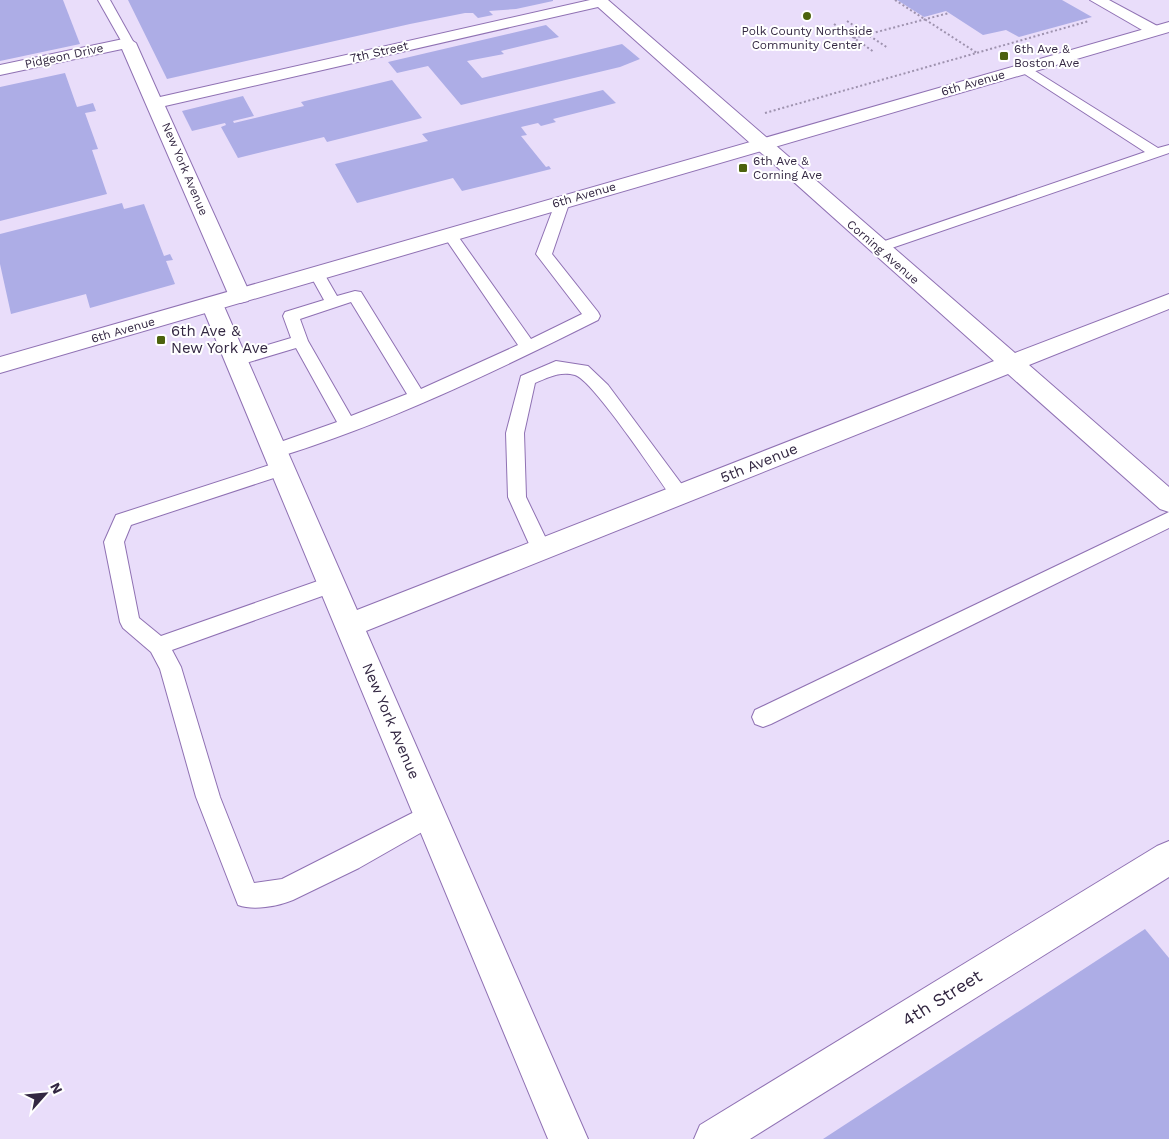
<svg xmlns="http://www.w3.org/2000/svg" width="1169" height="1139" font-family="'Work Sans',sans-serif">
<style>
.building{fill:#adade6}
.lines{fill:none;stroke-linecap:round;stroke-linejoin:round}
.service-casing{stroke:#8f71b3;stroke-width:2}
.minor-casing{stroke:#8f71b3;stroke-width:2}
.secondary-casing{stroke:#8f71b3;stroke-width:2}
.path{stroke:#9e92ae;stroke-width:2;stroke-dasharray:2 2.5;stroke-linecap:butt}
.service{fill:#fff;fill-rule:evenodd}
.minor{fill:#fff;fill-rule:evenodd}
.secondary{fill:#fff;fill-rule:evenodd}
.poi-dot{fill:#4c620d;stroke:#fff;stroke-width:2}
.labels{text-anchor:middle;stroke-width:4;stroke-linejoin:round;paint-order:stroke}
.far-poi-label{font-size:12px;fill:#332742;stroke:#fff;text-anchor:start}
.far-street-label{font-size:12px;fill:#332742;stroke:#fff}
.poi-label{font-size:15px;fill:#332742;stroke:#fff;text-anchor:start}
.street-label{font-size:15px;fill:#332742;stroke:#fff}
.near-street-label{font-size:18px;fill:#332742;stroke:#fff}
</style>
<rect width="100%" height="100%" fill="#e9ddfa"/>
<g class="building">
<path d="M 0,0 L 63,0 L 80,44 L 0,61 Z"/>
<path d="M 128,0 L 553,0 L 553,1 L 516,9 L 489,11 L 493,15 L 478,18 L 473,13 L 465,13 L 410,24 L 167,79 Z"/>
<path d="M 897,0 L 1062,0 L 1092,17 L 1019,37 L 1006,30 L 983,35 L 946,11 L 924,17 Z"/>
<path d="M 546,25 L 559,37 L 501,51 L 504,54 L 467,61 L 482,78 L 622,44 L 640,59 L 620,67 L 461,105 L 428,66 L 397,73 L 388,62 Z"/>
<path d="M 65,73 L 77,107 L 93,103 L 96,111 L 85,113 L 98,149 L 92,150 L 107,194 L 0,221 L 0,87 Z"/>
<path d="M 392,80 L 422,118 L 327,142 L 324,137 L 238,158 L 221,127 L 226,125 L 225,123 L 192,131 L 182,111 L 243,96 L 254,116 L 233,121 L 234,123 L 304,106 L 301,102 Z"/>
<path d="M 603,90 L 616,103 L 553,119 L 556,122 L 541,126 L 538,123 L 521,127 L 527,135 L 521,136 L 546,167 L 549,166 L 551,169 L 462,191 L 453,178 L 357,203 L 335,164 L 428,141 L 422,134 Z"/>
<path d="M 122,203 L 124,209 L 144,204 L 164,256 L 170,254 L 173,260 L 166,261 L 175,284 L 90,308 L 86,294 L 11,314 L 0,264 L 0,234 Z"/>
<path d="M 1145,929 L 1169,958 L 1169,1139 L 823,1139 Z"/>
</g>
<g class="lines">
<defs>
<g id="service">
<path d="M 98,0 L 110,0 L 134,43 L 132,46 L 124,46 Z"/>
<path d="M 1024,64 L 1158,148 L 1169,145 L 1169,153 L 883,251 L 873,251 L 870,248 L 873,245 L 1145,152 L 1020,71 L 1018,68 Z"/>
<path d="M 563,197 L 570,201 L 552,254 L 598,312 L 600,316 L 598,320 C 494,372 386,424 275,458 L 269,456 L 266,451 L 269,446 L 337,422 L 296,348 L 236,366 L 230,364 L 228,360 L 230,356 L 291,338 L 283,316 L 285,312 L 324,300 L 309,273 L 312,270 L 322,270 L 337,296 L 355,291 L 361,292 L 421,389 L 518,345 L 443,235 L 445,232 L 455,232 L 531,339 L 582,314 L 536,254 L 556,201 ZM 351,302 L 407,394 L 351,416 L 308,341 L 300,319 Z"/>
<path d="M 556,361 L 588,366 L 608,385 L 689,494 L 687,499 L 680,501 L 673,499 C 658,479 593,380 575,375 C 560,371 549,377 535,383 L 524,433 L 526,497 L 551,549 L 548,555 L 541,557 L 534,555 L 508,497 L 506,433 L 521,376 Z"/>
<path d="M 282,461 L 289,463 L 291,468 L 289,473 L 131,525 L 124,542 L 139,618 L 161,636 L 332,576 L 339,578 L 342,584 L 339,590 L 172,650 L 181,667 L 220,797 L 254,883 L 282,879 L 430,804 L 438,807 L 442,815 L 438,823 L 359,868 L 293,900 C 278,906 254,911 238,905 L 196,797 L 160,669 L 151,652 L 123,628 L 120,622 L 104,542 L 116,515 Z"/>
<path d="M 1169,512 L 1169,528 L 771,724 L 763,727 L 755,724 L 752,717 L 755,710 Z"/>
</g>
<g id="minor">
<path d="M 590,0 L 608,0 L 1015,353 L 1169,294 L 1169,309 L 1029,365 L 1169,487 L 1169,512 L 1160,509 L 1008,374 L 366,631 L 588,1139 L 548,1139 L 201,304 L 204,299 L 212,297 L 220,299 L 223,304 L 357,610 L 994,361 L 598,7 L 165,106 L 251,296 L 248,301 L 240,303 L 232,301 L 229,296 L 122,49 L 0,75 L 0,65 L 128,38 L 136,43 L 160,97 Z"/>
<path d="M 1090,0 L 1109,0 L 1161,28 L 1163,31 L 1161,34 L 1149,34 Z"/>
<path d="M 1169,841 L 1169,877 L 750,1139 L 694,1139 L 700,1125 L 1157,846 Z"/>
</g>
<path id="secondary" d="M 1169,22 L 1169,32 L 0,373 L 0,357 Z"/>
</defs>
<use href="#service" class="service-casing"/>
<use href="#minor" class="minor-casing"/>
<use href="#secondary" class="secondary-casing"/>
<g class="path">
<path d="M 895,0 L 977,53"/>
<path d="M 847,21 L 888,48"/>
<path d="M 834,24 L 874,52"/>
<path d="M 854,38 L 949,13"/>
<path d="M 765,113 L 1089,21"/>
</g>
<use href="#service" class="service"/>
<use href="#minor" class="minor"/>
<use href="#secondary" class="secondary"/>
</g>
<g class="poi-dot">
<circle cx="807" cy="16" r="5"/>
<rect x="999" y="51" width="10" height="10" rx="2.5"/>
<rect x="738" y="163" width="10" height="10" rx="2.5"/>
<rect x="156" y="335" width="10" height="10" rx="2.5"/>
</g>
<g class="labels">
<g class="far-poi-label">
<text x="807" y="35" text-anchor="middle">Polk County Northside<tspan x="807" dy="14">Community Center</tspan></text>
<text x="1014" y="53">6th Ave &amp;<tspan x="1014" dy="14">Boston Ave</tspan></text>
<text x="753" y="165">6th Ave &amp;<tspan x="753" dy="14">Corning Ave</tspan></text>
</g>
<g class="far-street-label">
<text transform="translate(379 52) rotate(-13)" y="4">7th Street</text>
<text transform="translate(64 56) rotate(-12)" y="4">Pidgeon Drive</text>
<text transform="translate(973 83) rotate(-16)" y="4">6th Avenue</text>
<text transform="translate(185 169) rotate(67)" y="4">New York Avenue</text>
<text transform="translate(584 195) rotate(-16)" y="4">6th Avenue</text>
<text transform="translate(883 252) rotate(41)" y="4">Corning Avenue</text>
<text transform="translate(123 330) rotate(-16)" y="4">6th Avenue</text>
</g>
<g class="poi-label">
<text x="171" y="336">6th Ave &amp;<tspan x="171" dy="17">New York Ave</tspan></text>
</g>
<g class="street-label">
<text transform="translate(759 463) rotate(-22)" y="5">5th Avenue</text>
<text transform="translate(391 721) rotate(67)" y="5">New York Avenue</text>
</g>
<g class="near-street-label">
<text transform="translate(942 998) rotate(-32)" y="6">4th Street</text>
</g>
</g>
<g transform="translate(45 1094) rotate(63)" stroke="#ffffff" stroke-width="4" paint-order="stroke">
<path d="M0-4L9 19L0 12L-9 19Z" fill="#332742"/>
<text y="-8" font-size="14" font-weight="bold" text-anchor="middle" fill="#332742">N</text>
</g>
</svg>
